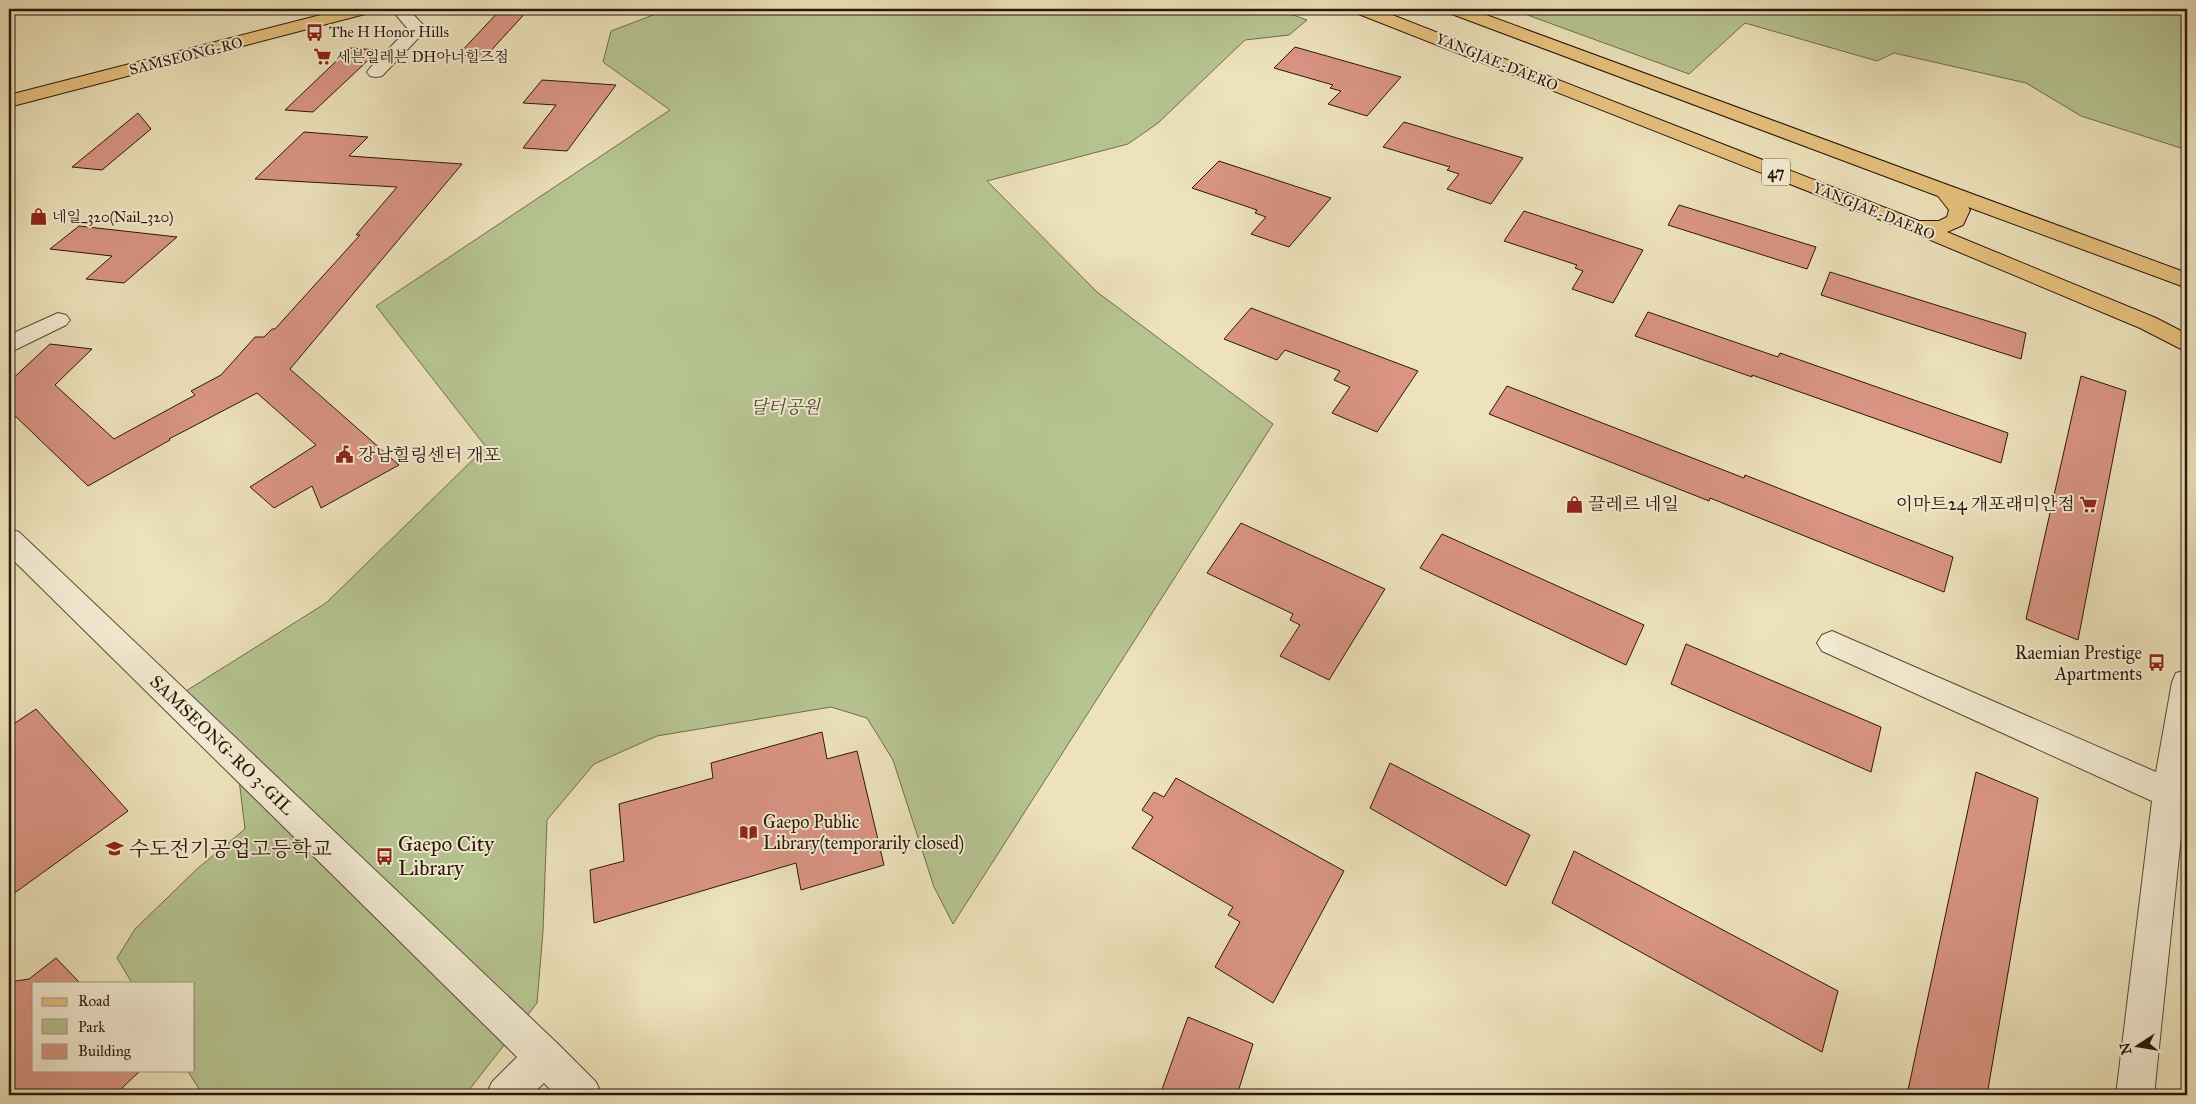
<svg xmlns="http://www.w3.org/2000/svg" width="2196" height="1104" font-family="'IM FELL Great Primer','Noto Serif KR',serif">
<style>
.green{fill:#b6c492;stroke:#716d4e}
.building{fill:#d99484;stroke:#2c160a}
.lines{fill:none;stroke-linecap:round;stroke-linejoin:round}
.minor-casing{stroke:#5c4936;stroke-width:2}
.major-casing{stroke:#2c160a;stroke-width:2}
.minor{fill:#f3ecd3;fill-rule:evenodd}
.major{fill:#e6c17e;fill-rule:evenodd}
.labels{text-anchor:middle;stroke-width:4;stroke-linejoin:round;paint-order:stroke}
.far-poi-label{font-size:15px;fill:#2c160a;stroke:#f3ecd3;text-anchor:start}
.far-street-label{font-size:15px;fill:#2c160a;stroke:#f3ecd3}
.shield{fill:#f3ecd3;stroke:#685646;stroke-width:1}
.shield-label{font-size:16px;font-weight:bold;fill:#2c160a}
.park-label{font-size:18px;font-style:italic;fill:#554a33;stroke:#f3ecd3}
.poi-label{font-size:18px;fill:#2c160a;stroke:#f3ecd3;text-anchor:start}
.street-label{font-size:18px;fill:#2c160a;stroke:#f3ecd3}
.near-poi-label{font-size:21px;fill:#2c160a;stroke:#f3ecd3;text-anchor:start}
</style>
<rect width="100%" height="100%" fill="#ede2bb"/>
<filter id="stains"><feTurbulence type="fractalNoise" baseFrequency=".004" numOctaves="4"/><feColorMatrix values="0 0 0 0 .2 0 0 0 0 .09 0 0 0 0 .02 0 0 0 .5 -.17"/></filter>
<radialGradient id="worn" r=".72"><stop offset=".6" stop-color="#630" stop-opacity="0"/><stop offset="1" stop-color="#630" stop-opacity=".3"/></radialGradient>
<g class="green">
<path d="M 669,9 L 1277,9 L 1307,20 L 1289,35 L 1245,40 L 1158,123 L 1128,144 L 987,181 L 1097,292 L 1273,424 L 953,924 L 934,887 L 893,760 L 867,718 L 831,707 L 657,736 L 594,764 L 547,820 L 543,931 L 537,1003 L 465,1095 L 203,1095 L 187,1070 L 194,1070 L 194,983 L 132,983 L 117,958 L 135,929 L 198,868 L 245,829 L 237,763 L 186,691 L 326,603 L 486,447 L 376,306 L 670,110 L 603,62 L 611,31 Z"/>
<path d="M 1511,9 L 2187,9 L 2187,150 L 2081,116 L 2026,83 L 1894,53 L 1877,61 L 1745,23 L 1689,74 Z"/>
</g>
<g class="building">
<path d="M 501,9 L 529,9 L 485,57 L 458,55 Z"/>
<path d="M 1295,47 L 1401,77 L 1367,116 L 1328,104 L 1341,91 L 1330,88 L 1333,85 L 1274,68 Z"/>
<path d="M 350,48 L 379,50 L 313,112 L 285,110 Z"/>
<path d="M 542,80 L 616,85 L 567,151 L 523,148 L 556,105 L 523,103 Z"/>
<path d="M 138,113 L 151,129 L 102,170 L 72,167 Z"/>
<path d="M 1404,122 L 1523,158 L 1491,204 L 1447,189 L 1459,174 L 1447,170 L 1450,167 L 1383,147 Z"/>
<path d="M 304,132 L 368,137 L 349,156 L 462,164 L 290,369 L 399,465 L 321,508 L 312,486 L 274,508 L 250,487 L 316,445 L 257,393 L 169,439 L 170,440 L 88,486 L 9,410 L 9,382 L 50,344 L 92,349 L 55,385 L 114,439 L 195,395 L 191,391 L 221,375 L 255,337 L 264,337 L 272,329 L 275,329 L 360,235 L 356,235 L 397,187 L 255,179 Z"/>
<path d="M 1219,161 L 1331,198 L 1289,247 L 1251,234 L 1266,217 L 1255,213 L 1257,210 L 1192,188 Z"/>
<path d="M 1679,205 L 1816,247 L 1807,269 L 1668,225 Z"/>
<path d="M 1524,211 L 1643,250 L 1613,303 L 1572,289 L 1583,271 L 1575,268 L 1577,265 L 1504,241 Z"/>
<path d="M 79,226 L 177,237 L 124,283 L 86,279 L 112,256 L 50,249 Z"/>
<path d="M 1830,272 L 2026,333 L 2021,359 L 1821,295 Z"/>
<path d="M 1251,308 L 1418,371 L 1377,432 L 1332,413 L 1350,387 L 1334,380 L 1340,371 L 1285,350 L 1277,360 L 1224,339 Z"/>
<path d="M 1648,312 L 1778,357 L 1780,353 L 2008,433 L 2001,463 L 1752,375 L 1752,377 L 1635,336 Z"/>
<path d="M 2081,376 L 2126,391 L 2078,640 L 2026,619 Z"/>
<path d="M 1507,386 L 1744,478 L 1745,475 L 1953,557 L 1944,592 L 1710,498 L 1709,501 L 1489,414 Z"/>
<path d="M 1241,523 L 1385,589 L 1329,680 L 1280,656 L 1300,625 L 1290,620 L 1293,614 L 1207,573 Z"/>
<path d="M 1442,534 L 1644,625 L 1626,665 L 1420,568 Z"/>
<path d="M 1686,644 L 1881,727 L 1871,772 L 1671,684 Z"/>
<path d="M 36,709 L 128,811 L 9,897 L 9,727 Z"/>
<path d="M 822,732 L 827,759 L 857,751 L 884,865 L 801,890 L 796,863 L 594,923 L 590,870 L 624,861 L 619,804 L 713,778 L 711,763 Z"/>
<path d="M 1390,763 L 1530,835 L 1506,886 L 1370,808 Z"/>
<path d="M 1976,772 L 2038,798 L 1987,1095 L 1907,1095 Z"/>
<path d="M 1176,778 L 1344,871 L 1273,1003 L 1215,967 L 1240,922 L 1228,915 L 1233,907 L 1132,848 L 1153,817 L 1142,810 L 1154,792 L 1164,797 Z"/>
<path d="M 1574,851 L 1838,991 L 1822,1052 L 1552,903 Z"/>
<path d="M 56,958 L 80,983 L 34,983 L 34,1070 L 141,1070 L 123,1087 L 120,1095 L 9,1095 L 9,982 L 29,979 Z"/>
<path d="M 1188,1017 L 1253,1044 L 1237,1095 L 1160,1095 Z"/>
</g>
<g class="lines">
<defs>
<g id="minor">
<path d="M 391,9 L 408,9 L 427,29 L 382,76 L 376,77 L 370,76 L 367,72 L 370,68 L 408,29 Z"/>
<path d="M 58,313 L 66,315 L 70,320 L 66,325 L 17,349 L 9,352 L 9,335 Z"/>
<path d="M 9,529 L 19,532 L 557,1043 L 596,1082 L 602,1095 L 556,1095 L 544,1083 L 531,1095 L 486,1095 L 492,1082 L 517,1057 L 9,556 Z"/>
<path d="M 1832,631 L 2156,772 L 2172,682 L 2176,673 L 2187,670 L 2187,779 L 2154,1095 L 2116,1095 L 2152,801 L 1822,651 L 1817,643 L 1822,635 Z"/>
</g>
<g id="major">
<path d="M 344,9 L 371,9 L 369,13 L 9,107 L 9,95 Z"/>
<path d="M 1354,9 L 1377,9 L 1919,221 L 1939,221 L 1947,217 L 1949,210 L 1938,196 L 1449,13 L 1447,9 L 1470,9 L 2187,273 L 2187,288 L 1968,207 L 1970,210 L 1963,225 L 1947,232 L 2156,318 L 2187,334 L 2187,351 L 2179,348 L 2140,328 L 1909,231 L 1356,13 Z"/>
</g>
</defs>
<use href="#minor" class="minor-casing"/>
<use href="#major" class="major-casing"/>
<use href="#minor" class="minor"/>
<use href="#major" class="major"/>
</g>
<defs>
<symbol id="bus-bare" viewBox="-9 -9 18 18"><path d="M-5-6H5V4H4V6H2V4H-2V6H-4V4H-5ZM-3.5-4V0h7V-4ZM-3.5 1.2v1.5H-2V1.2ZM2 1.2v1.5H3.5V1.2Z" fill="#8f2418" stroke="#f3ecd3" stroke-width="2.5" paint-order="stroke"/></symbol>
<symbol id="supermarket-bare" viewBox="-9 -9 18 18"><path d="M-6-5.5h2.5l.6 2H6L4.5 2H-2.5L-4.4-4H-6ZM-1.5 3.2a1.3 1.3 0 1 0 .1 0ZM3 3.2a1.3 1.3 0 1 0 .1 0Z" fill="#8f2418" stroke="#f3ecd3" stroke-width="2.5" paint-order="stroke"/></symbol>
<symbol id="shop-bare" viewBox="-9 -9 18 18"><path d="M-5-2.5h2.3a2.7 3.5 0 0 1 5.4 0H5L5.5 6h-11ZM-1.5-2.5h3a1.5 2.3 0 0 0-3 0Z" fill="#8f2418" stroke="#f3ecd3" stroke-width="2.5" paint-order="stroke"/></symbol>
<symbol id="civic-bare" viewBox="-9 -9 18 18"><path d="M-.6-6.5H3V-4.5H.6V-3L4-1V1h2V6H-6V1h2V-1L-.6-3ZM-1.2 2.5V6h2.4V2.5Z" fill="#8f2418" stroke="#f3ecd3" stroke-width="2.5" paint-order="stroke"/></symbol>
<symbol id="library-bare" viewBox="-9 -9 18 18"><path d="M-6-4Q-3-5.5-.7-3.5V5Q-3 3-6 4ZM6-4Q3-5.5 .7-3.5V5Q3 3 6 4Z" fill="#8f2418" stroke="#f3ecd3" stroke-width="2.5" paint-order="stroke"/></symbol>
<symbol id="school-bare" viewBox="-9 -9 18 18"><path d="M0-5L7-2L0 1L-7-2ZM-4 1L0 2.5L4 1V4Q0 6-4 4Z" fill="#8f2418" stroke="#f3ecd3" stroke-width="2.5" paint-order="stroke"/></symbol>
</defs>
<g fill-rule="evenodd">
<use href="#bus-bare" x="302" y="20" width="25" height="25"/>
<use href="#supermarket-bare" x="310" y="44" width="25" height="25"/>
<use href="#shop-bare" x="26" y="204" width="25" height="25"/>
<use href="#civic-bare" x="332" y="442" width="25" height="25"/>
<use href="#shop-bare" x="1562" y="492" width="25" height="25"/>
<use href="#supermarket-bare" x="2076" y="492" width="25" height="25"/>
<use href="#bus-bare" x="2144" y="650" width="25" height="25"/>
<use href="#library-bare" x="736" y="820" width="25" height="25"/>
<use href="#school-bare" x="102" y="836" width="25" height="25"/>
<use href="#bus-bare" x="372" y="844" width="25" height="25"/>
</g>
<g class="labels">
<g class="far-poi-label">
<text x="329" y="37">The H Honor Hills</text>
<text x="336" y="62">세븐일레븐 DH아너힐즈점</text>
<text x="52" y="222">네일_320(Nail_320)</text>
</g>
<g class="far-street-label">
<text transform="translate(186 56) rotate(-14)" y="5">SAMSEONG-RO</text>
<text transform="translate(1497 62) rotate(22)" y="5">YANGJAE-DAERO</text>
<text transform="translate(1874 211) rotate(22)" y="5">YANGJAE-DAERO</text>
</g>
<rect class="shield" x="1762" y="158.5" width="28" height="27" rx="4"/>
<g class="shield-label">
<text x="1776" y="178">47</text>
</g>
<g class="park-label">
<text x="785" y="413">달터공원</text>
</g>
<g class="poi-label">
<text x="358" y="461">강남힐링센터 개포</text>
<text x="1588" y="510">끌레르 네일</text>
<text x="2075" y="510" text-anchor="end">이마트24 개포래미안점</text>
<text x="2142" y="659" text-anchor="end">Raemian Prestige<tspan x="2142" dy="21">Apartments</tspan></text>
<text x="763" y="828">Gaepo Public<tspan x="763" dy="21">Library(temporarily closed)</tspan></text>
</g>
<g class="street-label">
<text transform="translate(222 745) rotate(44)" y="6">SAMSEONG-RO 3-GIL</text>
</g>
<g class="near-poi-label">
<text x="398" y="851">Gaepo City<tspan x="398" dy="24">Library</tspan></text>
<text x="129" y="856">수도전기공업고등학교</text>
</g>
</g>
<rect width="2196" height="1104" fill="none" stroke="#ede2bb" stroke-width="30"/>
<rect x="10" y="10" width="2176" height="1084" fill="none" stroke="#2c160a" stroke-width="2.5"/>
<rect x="15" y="15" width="2166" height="1074" fill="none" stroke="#2c160a"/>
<rect x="32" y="982" width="162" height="90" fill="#f3ecd3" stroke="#a39683"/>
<rect x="42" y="998" width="25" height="8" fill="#e6c17e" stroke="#a39683"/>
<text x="78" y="1006" font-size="15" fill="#2c160a">Road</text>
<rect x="42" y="1019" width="25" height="15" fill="#b6c492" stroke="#a39683"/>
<text x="78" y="1032" font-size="15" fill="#2c160a">Park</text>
<rect x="42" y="1044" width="25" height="15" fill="#d99484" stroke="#a39683"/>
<text x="78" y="1056" font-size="15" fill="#2c160a">Building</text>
<g transform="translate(2138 1046) rotate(258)" stroke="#f3ecd3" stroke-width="4" paint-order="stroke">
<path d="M0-4L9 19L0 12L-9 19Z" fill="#2c160a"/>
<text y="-8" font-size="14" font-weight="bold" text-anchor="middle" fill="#2c160a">N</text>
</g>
<rect width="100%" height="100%" filter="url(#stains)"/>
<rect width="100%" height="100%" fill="url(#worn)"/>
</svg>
